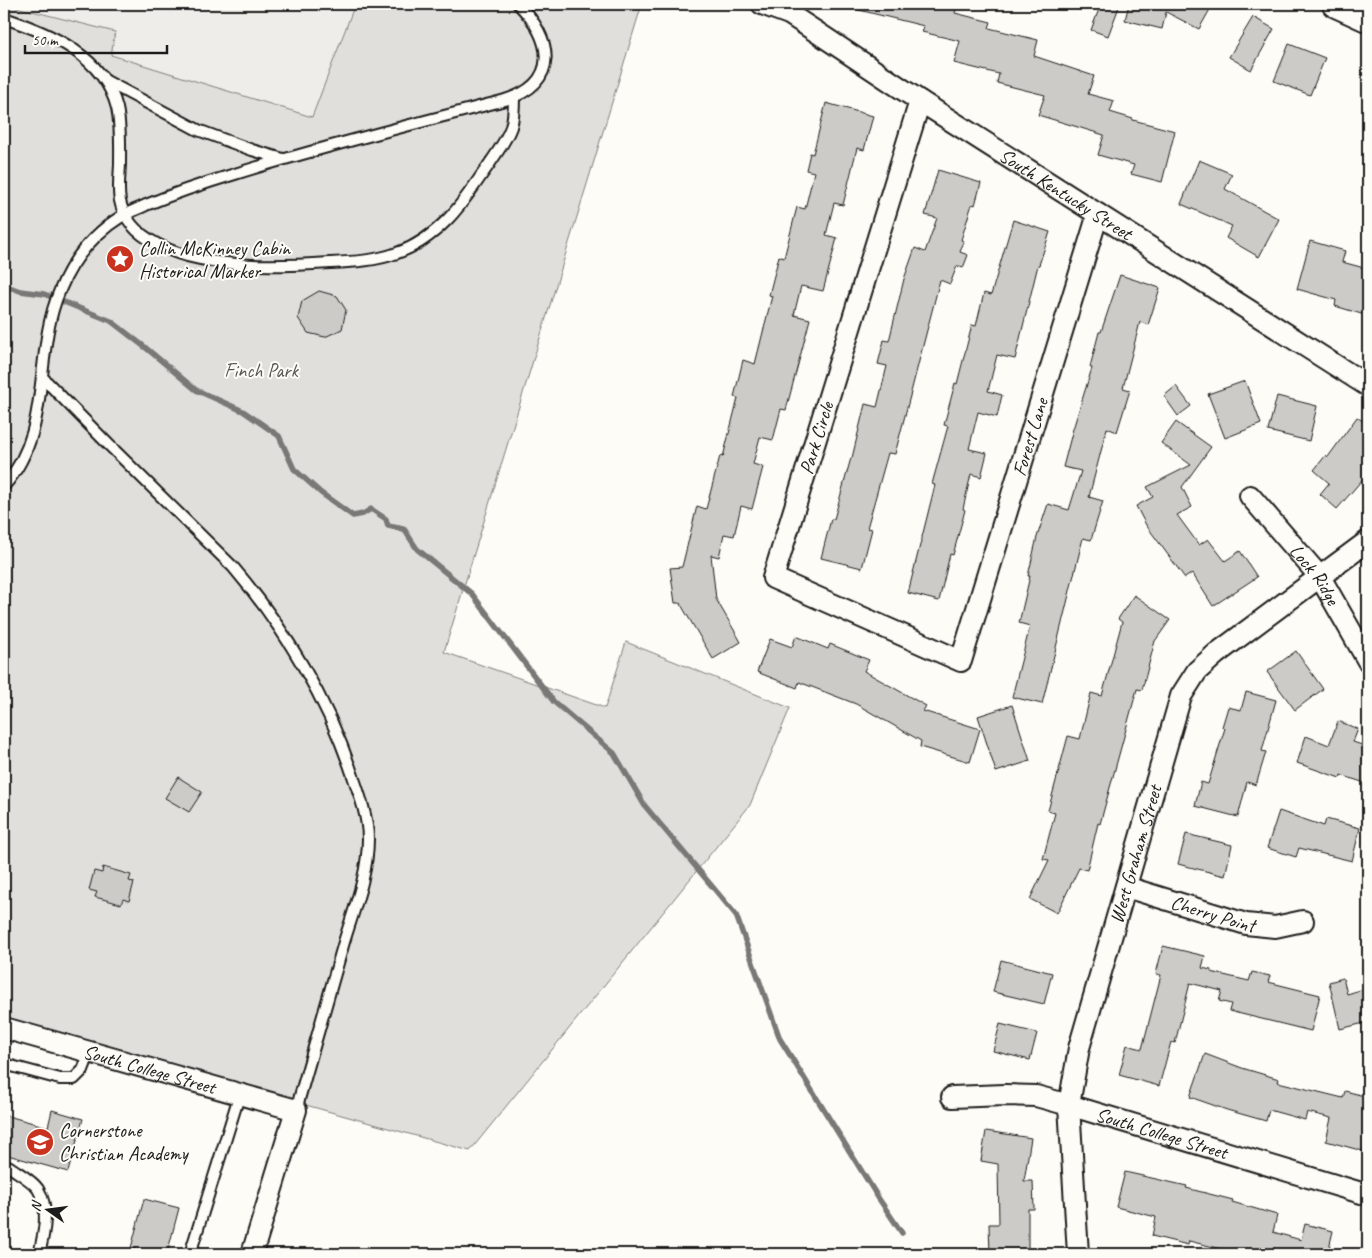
<svg xmlns="http://www.w3.org/2000/svg" width="1372" height="1258" font-family="Caveat,sans-serif">
<style>
.built{fill:#eeede9}
.green{fill:#e0dfdb;stroke:#7e7e7c}
.lines{fill:none;stroke-linecap:round;stroke-linejoin:round}
.stream{stroke:#797876;stroke-width:5.5}
.building{fill:#cccbc8;stroke:#1c1c1c}
.service-casing{stroke:#1c1c1c;stroke-width:14}
.minor-casing{stroke:#1c1c1c;stroke-width:24}
.tertiary-casing{stroke:#1c1c1c;stroke-width:29}
.service{stroke:#fdfcf7;stroke-width:10}
.minor{stroke:#fdfcf7;stroke-width:20}
.tertiary{stroke:#fdfcf7;stroke-width:25}
.labels{text-anchor:middle;stroke-width:4;stroke-linejoin:round;paint-order:stroke}
.street-label{font-size:20px;fill:#1c1c1c;stroke:#fdfcf7}
.poi-label{font-size:20px;fill:#1c1c1c;stroke:#fdfcf7;text-anchor:start}
.park-label{font-size:20px;fill:#575655;stroke:#fdfcf7}
</style>
<rect width="100%" height="100%" fill="#fdfcf7"/>
<filter id="ink" filterUnits="userSpaceOnUse"><feTurbulence type="fractalNoise" baseFrequency=".02" numOctaves="2"/><feDisplacementMap in="SourceGraphic" scale="10" xChannelSelector="R" yChannelSelector="G"/><feConvolveMatrix kernelMatrix="1 2 1 2 8 2 1 2 1" color-interpolation-filters="sRGB"/></filter>
<g filter="url(#ink)">
<path class="built" d="M 9,4 L 355,4 L 312,117 L 110,55 L 115,33 Z"/>
<path class="green" d="M 4,4 L 115,32 L 111,55 L 312,117 L 355,4 L 642,4 L 444,652 L 605,708 L 626,642 L 790,708 L 750,805 L 470,1151 L 270,1095 L 4,1017 L 4,692 L 6,685 L 4,684 Z"/>
<g class="lines">
<g class="stream">
<path d="M 4,285 L 20,291 L 44,294 L 111,321 L 146,348 L 196,390 L 243,411 L 279,436 L 294,469 L 321,493 L 353,516 L 363,514 L 371,509 L 386,519 L 388,526 L 404,529 L 417,549 L 472,594 L 554,702 L 614,753 L 645,806 L 736,915 L 780,1039 L 879,1199 L 902,1233"/>
<path d="M 916,1254 L 917,1254"/>
</g>
</g>
<g class="building">
<path d="M 856,4 L 957,4 L 955,13 L 991,22 L 989,28 L 1038,40 L 1034,56 L 1094,76 L 1088,94 L 1114,101 L 1110,112 L 1133,119 L 1133,120 L 1175,131 L 1162,182 L 1131,174 L 1134,165 L 1098,155 L 1104,135 L 1038,115 L 1045,95 L 997,83 L 999,74 L 954,63 L 960,41 L 922,32 L 924,26 L 855,9 Z"/>
<path d="M 1101,4 L 1109,4 L 1119,7 L 1108,36 L 1091,30 Z"/>
<path d="M 1129,4 L 1213,4 L 1199,29 L 1166,12 L 1162,29 L 1125,20 Z"/>
<path d="M 1253,17 L 1274,29 L 1251,70 L 1229,57 Z"/>
<path d="M 1289,44 L 1325,58 L 1310,95 L 1274,81 Z"/>
<path d="M 826,103 L 873,116 L 864,150 L 857,148 L 843,205 L 834,203 L 826,235 L 837,238 L 823,291 L 801,286 L 794,315 L 810,319 L 786,410 L 781,409 L 773,440 L 760,437 L 753,464 L 763,467 L 752,509 L 741,506 L 734,536 L 724,534 L 719,557 L 711,555 L 716,599 L 741,642 L 713,659 L 680,603 L 675,603 L 670,568 L 682,567 L 697,506 L 706,509 L 720,456 L 723,457 L 738,398 L 734,397 L 743,360 L 755,364 L 772,296 L 769,295 L 779,256 L 784,258 L 797,207 L 805,209 L 814,172 L 806,170 L 810,153 L 813,154 Z"/>
<path d="M 1199,160 L 1232,174 L 1225,189 L 1279,219 L 1259,257 L 1226,238 L 1232,226 L 1181,204 Z"/>
<path d="M 938,170 L 981,183 L 975,205 L 972,204 L 961,240 L 964,241 L 960,252 L 968,255 L 963,268 L 957,266 L 950,284 L 940,280 L 895,454 L 888,453 L 867,528 L 872,529 L 862,568 L 821,558 L 831,519 L 834,519 L 851,458 L 852,458 L 865,404 L 877,407 L 887,366 L 878,364 L 884,340 L 889,341 L 904,279 L 915,248 L 925,252 L 937,218 L 925,215 Z"/>
<path d="M 1013,220 L 1050,232 L 1039,265 L 1038,265 L 1015,359 L 997,355 L 988,391 L 1002,395 L 997,417 L 978,412 L 969,449 L 987,453 L 981,477 L 971,474 L 963,509 L 965,510 L 953,555 L 950,554 L 939,601 L 908,593 L 935,485 L 932,484 L 948,426 L 944,425 L 955,383 L 957,384 L 972,325 L 976,326 L 984,293 L 991,295 Z"/>
<path d="M 1310,241 L 1345,251 L 1342,262 L 1368,269 L 1368,316 L 1335,306 L 1336,300 L 1297,289 Z"/>
<path d="M 1120,275 L 1160,288 L 1148,325 L 1140,322 L 1123,388 L 1130,390 L 1117,432 L 1107,428 L 1089,497 L 1103,501 L 1091,540 L 1083,538 L 1042,704 L 1012,697 L 1030,626 L 1019,623 L 1030,576 L 1028,576 L 1037,537 L 1048,504 L 1069,510 L 1081,471 L 1063,467 L 1073,429 L 1092,368 L 1090,367 L 1099,332 L 1101,332 Z"/>
<path d="M 319,291 L 337,296 L 346,310 L 342,329 L 325,337 L 308,333 L 298,318 L 302,301 Z"/>
<path d="M 1245,381 L 1261,424 L 1225,438 L 1208,394 Z"/>
<path d="M 1176,386 L 1191,406 L 1178,416 L 1164,396 Z"/>
<path d="M 1277,396 L 1317,406 L 1309,441 L 1268,431 Z"/>
<path d="M 1357,417 L 1368,425 L 1368,473 L 1337,509 L 1320,494 L 1329,483 L 1314,470 L 1326,455 L 1328,457 Z"/>
<path d="M 1176,422 L 1211,447 L 1182,487 L 1192,507 L 1177,515 L 1199,545 L 1208,539 L 1225,561 L 1240,551 L 1257,577 L 1213,606 L 1192,573 L 1185,578 L 1146,525 L 1136,506 L 1153,497 L 1147,487 L 1191,465 L 1161,443 Z"/>
<path d="M 1134,595 L 1170,620 L 1155,641 L 1142,690 L 1137,689 L 1100,824 L 1098,823 L 1087,870 L 1079,868 L 1057,913 L 1030,899 L 1049,860 L 1043,859 L 1055,813 L 1048,811 L 1068,736 L 1080,739 L 1091,693 L 1102,696 L 1122,622 L 1118,619 Z"/>
<path d="M 796,636 L 828,649 L 830,644 L 869,660 L 864,671 L 926,706 L 923,711 L 980,729 L 970,762 L 920,747 L 921,741 L 856,704 L 799,682 L 797,688 L 757,672 L 770,639 L 792,647 Z"/>
<path d="M 1296,651 L 1323,689 L 1295,710 L 1267,672 Z"/>
<path d="M 1246,692 L 1276,700 L 1262,751 L 1266,752 L 1256,785 L 1247,782 L 1238,817 L 1195,806 L 1201,782 L 1208,784 L 1225,728 L 1222,727 L 1228,707 L 1241,710 Z"/>
<path d="M 1012,705 L 1030,761 L 996,772 L 978,716 Z"/>
<path d="M 1338,721 L 1358,729 L 1353,742 L 1368,747 L 1368,784 L 1341,775 L 1340,778 L 1297,763 L 1306,736 L 1329,745 Z"/>
<path d="M 178,777 L 202,792 L 189,812 L 165,798 Z"/>
<path d="M 1279,811 L 1324,826 L 1326,819 L 1360,828 L 1352,861 L 1299,848 L 1296,857 L 1267,848 Z"/>
<path d="M 1186,834 L 1232,845 L 1225,876 L 1178,864 Z"/>
<path d="M 103,867 L 131,875 L 129,881 L 134,882 L 129,901 L 123,899 L 121,904 L 95,897 L 97,892 L 89,890 L 94,871 L 102,873 Z"/>
<path d="M 1163,946 L 1205,956 L 1202,968 L 1211,970 L 1211,972 L 1249,981 L 1252,972 L 1270,976 L 1268,982 L 1320,995 L 1311,1031 L 1229,1011 L 1231,1004 L 1219,1001 L 1222,991 L 1190,983 L 1175,1043 L 1171,1042 L 1159,1086 L 1119,1075 L 1127,1045 L 1142,1049 L 1161,975 L 1156,974 Z"/>
<path d="M 1001,960 L 1052,973 L 1044,1004 L 993,992 Z"/>
<path d="M 1343,978 L 1347,994 L 1364,989 L 1368,1005 L 1368,1022 L 1340,1029 L 1329,982 Z"/>
<path d="M 1000,1024 L 1037,1033 L 1030,1060 L 993,1051 Z"/>
<path d="M 1205,1054 L 1242,1068 L 1279,1079 L 1278,1082 L 1343,1098 L 1345,1091 L 1368,1097 L 1368,1134 L 1363,1151 L 1326,1141 L 1331,1118 L 1307,1112 L 1305,1120 L 1269,1110 L 1266,1121 L 1227,1110 L 1190,1097 Z"/>
<path d="M 52,1110 L 83,1119 L 68,1172 L 4,1154 L 4,1115 L 48,1127 Z"/>
<path d="M 986,1131 L 1031,1138 L 1024,1181 L 1033,1181 L 1034,1209 L 1028,1209 L 1028,1254 L 990,1254 L 989,1224 L 999,1224 L 998,1164 L 981,1161 Z"/>
<path d="M 1125,1172 L 1187,1186 L 1186,1188 L 1233,1200 L 1232,1202 L 1277,1215 L 1273,1232 L 1301,1240 L 1305,1224 L 1333,1231 L 1329,1248 L 1335,1250 L 1335,1254 L 1242,1254 L 1189,1241 L 1188,1245 L 1152,1236 L 1156,1217 L 1116,1207 Z"/>
<path d="M 144,1199 L 179,1208 L 167,1254 L 156,1254 L 131,1248 Z"/>
</g>
<g class="lines">
<defs>
<g id="service">
<path d="M 4,18 C 50,33 104,56 117,108 C 121,126 120,146 120,164 C 119,189 115,204 132,225 C 144,240 169,251 187,256 C 231,268 285,266 330,263 C 352,262 376,261 397,253 C 415,247 433,234 447,220 C 463,204 475,184 488,166 C 496,154 506,141 511,127 C 514,117 514,107 514,97"/>
<path d="M 106,81 L 198,130 L 252,150 L 283,159"/>
<path d="M 43,378 L 109,445 L 233,567 C 285,628 328,701 353,776 C 360,796 368,818 368,839 C 368,874 354,909 344,942 C 328,998 312,1054 296,1110"/>
<path d="M 4,486 C 54,429 32,355 60,290 C 73,258 93,234 122,216 C 129,212 138,209 146,205 C 175,193 205,183 235,174 C 324,146 415,124 505,100 C 561,83 553,38 518,4"/>
<path d="M 4,1064 L 60,1079 L 74,1079 L 83,1070 L 90,1052"/>
<path d="M 10,1167 C 18,1173 32,1180 38,1189 C 50,1208 44,1234 39,1254"/>
<path d="M 190,1254 L 240,1093"/>
</g>
<g id="minor">
<path id="s1" d="M 762,4 L 789,14 L 818,33 L 920,101 L 1368,386"/>
<path id="s2" d="M 920,101 L 773,578 L 961,661 L 1098,214"/>
<path id="s3" d="M 1250,496 L 1320,577 L 1368,661"/>
<path id="s4" d="M 1126,887 L 1246,924 L 1275,927 L 1303,921"/>
<path id="s5" d="M 4,1028 L 296,1110 L 252,1254"/>
<path id="s6" d="M 952,1097 L 1005,1095 L 1036,1096 L 1069,1105 L 1368,1195"/>
<path id="s7" d="M 1078,1254 L 1069,1105 L 1079,1048 L 1181,696 L 1197,671 L 1216,654 L 1368,541"/>
</g>
<path id="tertiary" d="M 1335,4 L 1368,19"/>
</defs>
<use href="#service" class="service-casing"/>
<use href="#minor" class="minor-casing"/>
<use href="#tertiary" class="tertiary-casing"/>
<use href="#service" class="service"/>
<use href="#minor" class="minor"/>
<use href="#tertiary" class="tertiary"/>
</g>
</g>
<defs>
<symbol id="sight-disc" viewBox="-11 -11 22 22"><circle r="9.5" fill="#c8321e" stroke="#fdfcf7"/><path d="M0-6L1.8-2.2L6-1.7L2.9 1.2L3.7 5.4L0 3.3L-3.7 5.4L-2.9 1.2L-6-1.7L-1.8-2.2Z" fill="#fff"/></symbol>
<symbol id="school-disc" viewBox="-11 -11 22 22"><circle r="9.5" fill="#c8321e" stroke="#fdfcf7"/><path d="M0-5L7-2L0 1L-7-2ZM-4 1L0 2.5L4 1V4Q0 6-4 4Z" fill="#fff"/></symbol>
</defs>
<g fill-rule="evenodd">
<use href="#sight-disc" x="104" y="243" width="32" height="32"/>
<use href="#school-disc" x="24" y="1126" width="32" height="32"/>
</g>
<g class="labels">
<g class="street-label">
<text dy="7" stroke="none"><textPath href="#s1" startOffset="359">South Kentucky Street</textPath></text>
<text dy="7" stroke="none"><textPath href="#s2" startOffset="939">Forest Lane</textPath></text>
<text transform="translate(816 438) rotate(-73)" y="7">Park Circle</text>
<text dy="7" stroke="none"><textPath href="#s3" startOffset="102">Lock Ridge</textPath></text>
<text dy="7" stroke="none"><textPath href="#s7" startOffset="409">West Graham Street</textPath></text>
<text dy="7" stroke="none"><textPath href="#s4" startOffset="91">Cherry Point</textPath></text>
<text dy="7" stroke="none"><textPath href="#s5" startOffset="151">South College Street</textPath></text>
<text dy="7" stroke="none"><textPath href="#s6" startOffset="215">South College Street</textPath></text>
</g>
<g class="poi-label">
<text x="139" y="255">Collin McKinney Cabin<tspan x="139" dy="23">Historical Marker</tspan></text>
<text x="59" y="1137">Cornerstone<tspan x="59" dy="23">Christian Academy</tspan></text>
</g>
<g class="park-label">
<text x="261" y="377">Finch Park</text>
</g>
</g>
<rect width="1372" height="1258" fill="none" stroke="#fdfcf7" stroke-width="20"/>
<rect x="10" y="10" width="1352" height="1238" fill="none" stroke="#1c1c1c" stroke-width="2" filter="url(#ink)"/>
<g transform="translate(48 1210) rotate(284)" stroke="#fdfcf7" stroke-width="4" paint-order="stroke">
<path d="M0-4L9 19L0 12L-9 19Z" fill="#1c1c1c"/>
<text y="-8" font-size="14" font-weight="bold" text-anchor="middle" fill="#1c1c1c">N</text>
</g>
<path d="M25 45v8h142v-8" fill="none" stroke="#1c1c1c" stroke-width="2.5"/>
<text x="32" y="45" font-size="15" fill="#1c1c1c" stroke="#fdfcf7" stroke-width="4" paint-order="stroke">50 m</text>
</svg>
